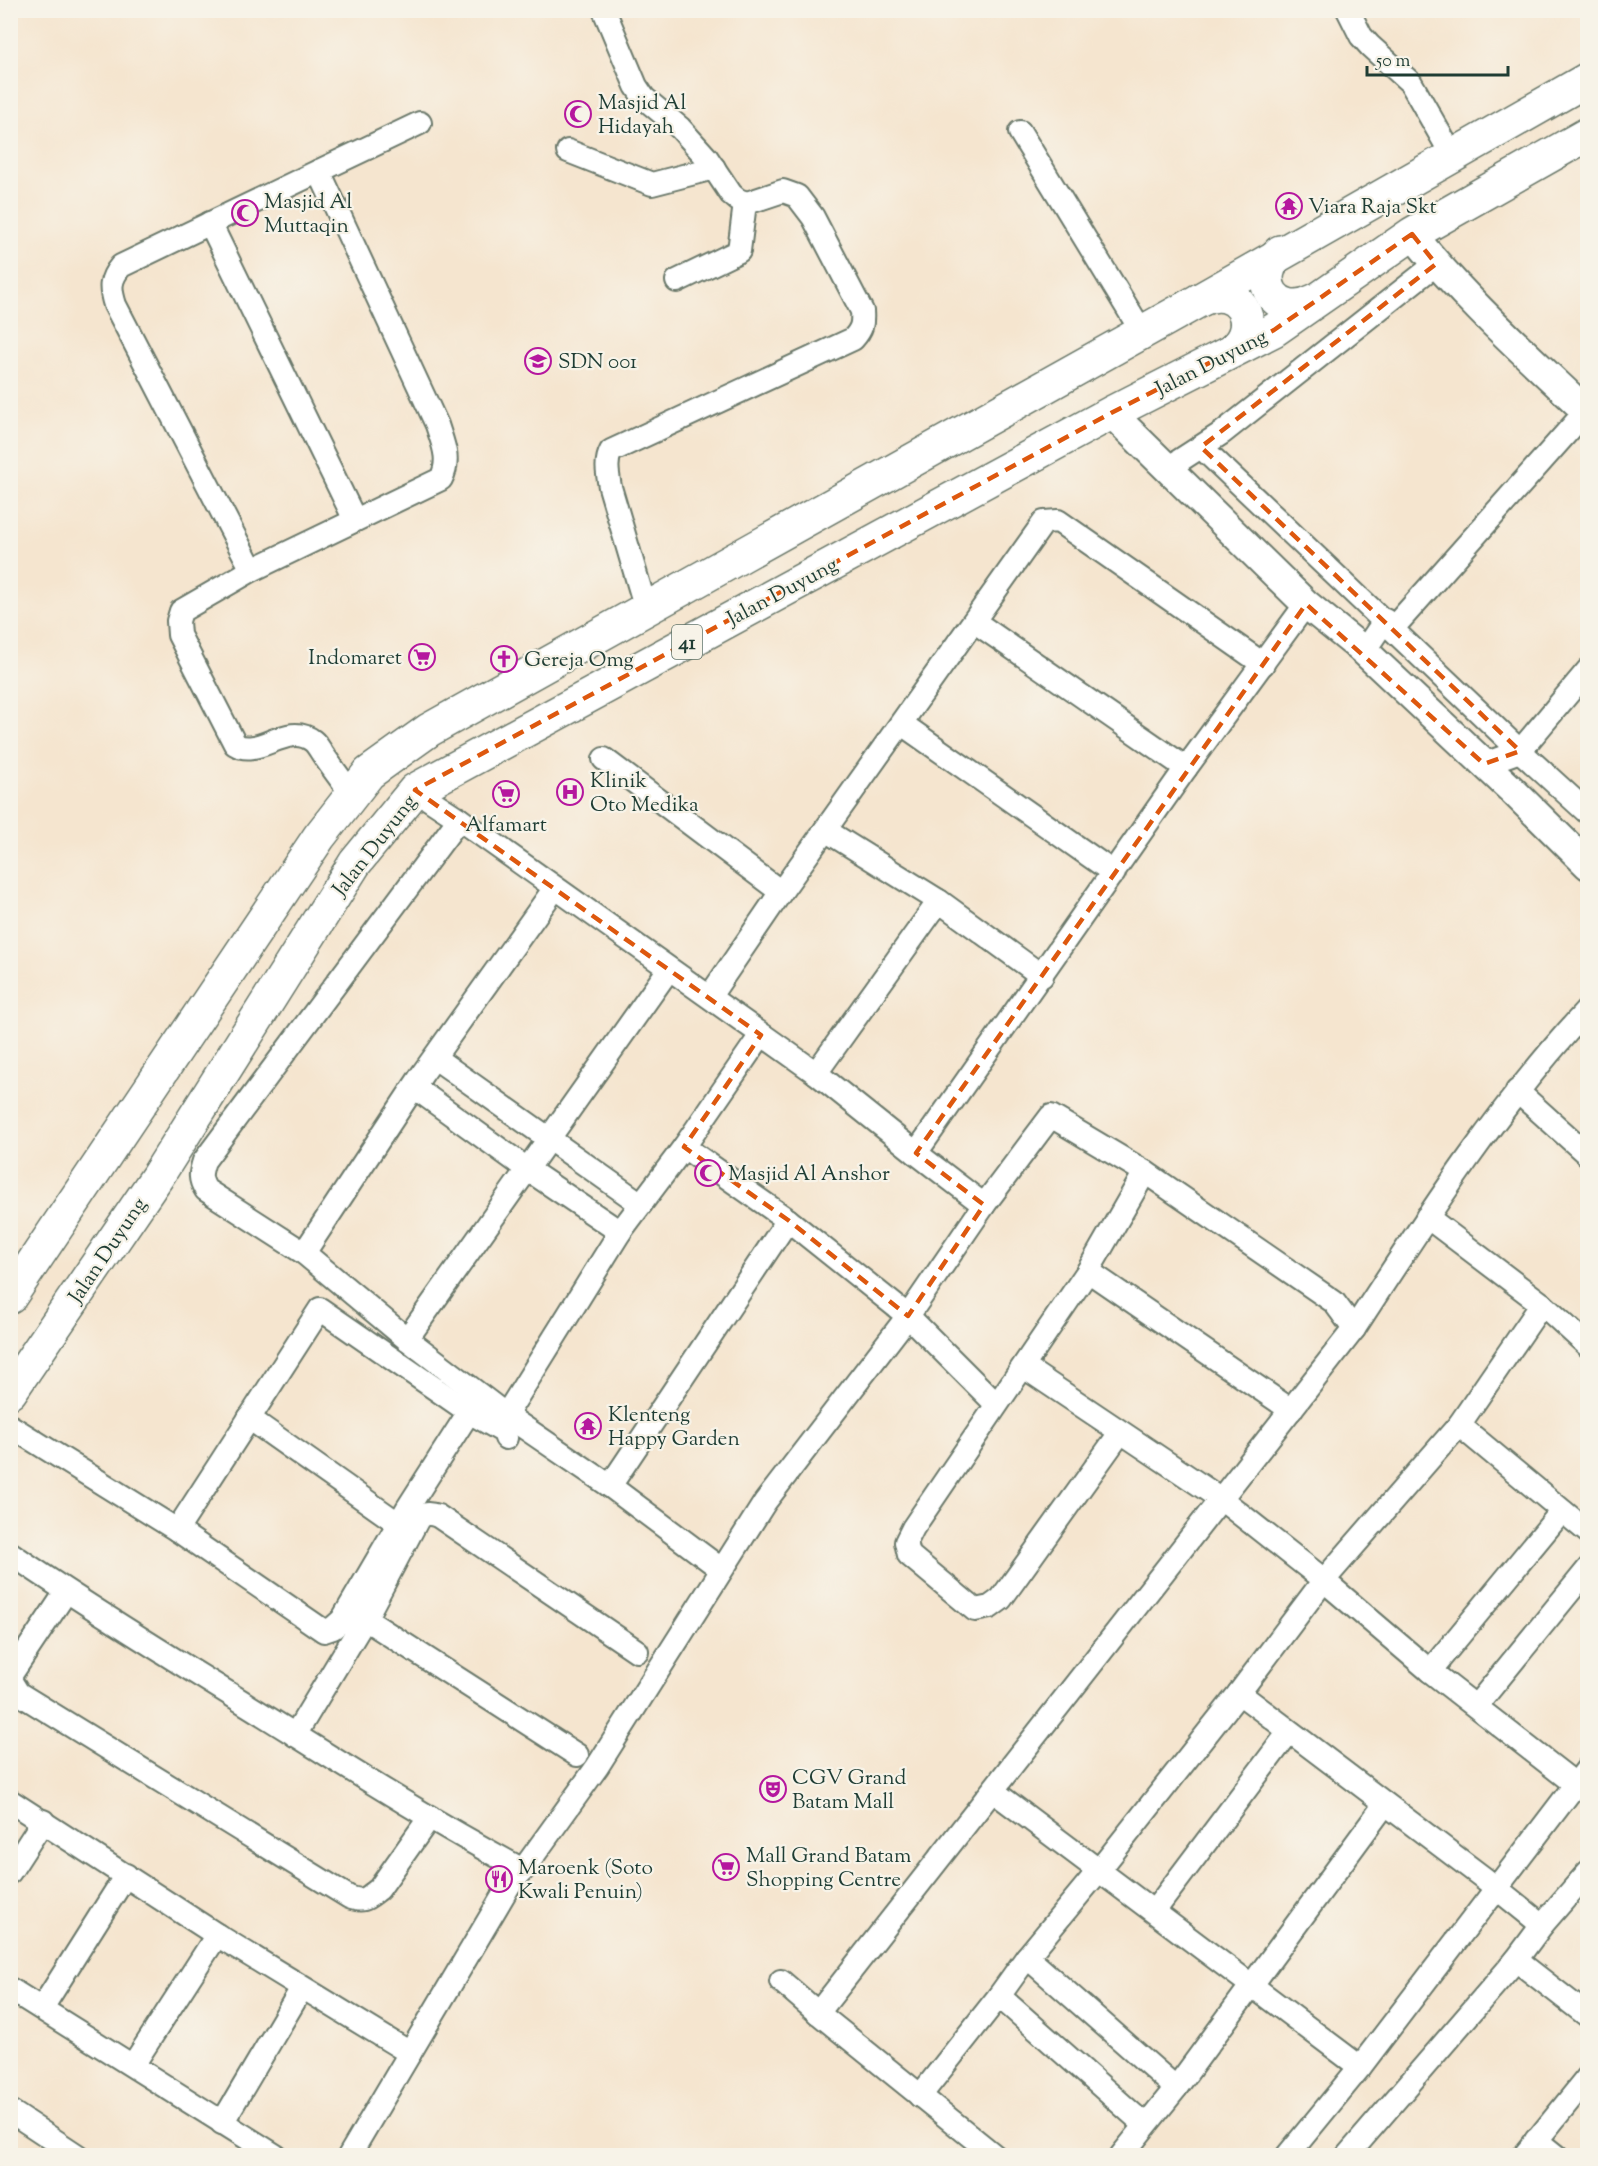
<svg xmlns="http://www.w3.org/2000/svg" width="1598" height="2166" font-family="'Sorts Mill Goudy',serif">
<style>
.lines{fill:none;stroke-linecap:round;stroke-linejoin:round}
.minor-casing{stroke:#6a786a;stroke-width:26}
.tertiary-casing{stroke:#6a786a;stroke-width:32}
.trunk-casing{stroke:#6a786a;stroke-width:36}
.minor{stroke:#fff;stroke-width:22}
.tertiary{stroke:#fff;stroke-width:28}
.trunk{stroke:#fff;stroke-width:33}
.marked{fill:none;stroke:#de580e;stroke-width:4.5;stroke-dasharray:12 8;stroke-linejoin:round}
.labels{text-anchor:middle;stroke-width:4.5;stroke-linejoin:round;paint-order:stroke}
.shield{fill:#f7f3e8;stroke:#60746a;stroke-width:1.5}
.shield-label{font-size:20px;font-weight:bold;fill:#1f3d34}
.poi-label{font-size:21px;fill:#1f3d34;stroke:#f7f3e8;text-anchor:start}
.street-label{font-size:21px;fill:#1f3d34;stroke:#f7f3e8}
</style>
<rect width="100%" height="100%" fill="#f7f3e8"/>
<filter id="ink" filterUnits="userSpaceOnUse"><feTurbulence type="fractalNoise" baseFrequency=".0167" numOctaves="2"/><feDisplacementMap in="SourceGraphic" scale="12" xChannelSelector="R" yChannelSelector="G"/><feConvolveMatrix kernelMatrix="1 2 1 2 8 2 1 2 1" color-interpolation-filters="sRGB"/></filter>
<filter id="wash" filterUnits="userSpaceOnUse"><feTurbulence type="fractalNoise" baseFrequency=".008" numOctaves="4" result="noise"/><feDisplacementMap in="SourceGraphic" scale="24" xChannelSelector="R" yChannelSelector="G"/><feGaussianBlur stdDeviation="1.35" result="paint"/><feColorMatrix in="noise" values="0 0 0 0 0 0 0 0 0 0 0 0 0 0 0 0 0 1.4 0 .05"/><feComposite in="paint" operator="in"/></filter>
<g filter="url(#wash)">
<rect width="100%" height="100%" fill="#f5e5cf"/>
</g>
<g filter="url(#ink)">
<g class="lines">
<defs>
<g id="minor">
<path d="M 604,10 L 636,86 L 644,98 L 680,128 L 707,158 L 731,194 L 738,200 L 747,203 L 783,191 L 797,196 L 813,217 L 862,311 C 863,324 862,329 853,339 L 611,451 C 605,462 608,475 610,487 L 646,609"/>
<path d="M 1348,10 L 1361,36 L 1370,46 L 1411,83 L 1452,155"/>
<path d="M 1020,132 L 1142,332"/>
<path d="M 568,151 L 652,184 L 714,168"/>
<path d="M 210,223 L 355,520"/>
<path d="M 677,281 L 739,251 L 745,203"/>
<path d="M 1201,447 L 1520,751 L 1588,813"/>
<path d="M 1168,468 L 1222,433 L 1436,264"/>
<path d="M 252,570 L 115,305 C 110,289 109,280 121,266 L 319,171"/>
<path d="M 975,622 L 1186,768"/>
<path d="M 1393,628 L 1586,411"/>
<path d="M 1364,651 L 1385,620"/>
<path d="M 902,724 L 1114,873"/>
<path d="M 604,759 L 781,892"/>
<path d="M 1484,764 L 1520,751 L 1588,670"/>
<path d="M 415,790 L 459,819 L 816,1073 L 916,1153 L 984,1205"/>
<path d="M 352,795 C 343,782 333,769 324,756 C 321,752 317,744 313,741 C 287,721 259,759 235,744 L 179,635 L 178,621 L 181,611 L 252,570 L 441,479 C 451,460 443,444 437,425 L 319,171 L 420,123"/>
<path d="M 459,819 L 204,1161 C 200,1173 199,1179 206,1190 L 304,1253 L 407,1339 L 506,1415 L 610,1486 L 721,1569"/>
<path d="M 825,830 L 939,901 L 1042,976"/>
<path d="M 710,996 L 781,892 L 1044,522 L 1058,521 L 1263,664"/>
<path d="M 435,1058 L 641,1204"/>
<path d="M 816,1073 L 939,901"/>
<path d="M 414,1087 L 527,1169 L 620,1232"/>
<path d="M 1517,1091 L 1588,1155"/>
<path d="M 684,1147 L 788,1220 L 908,1316 L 996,1404"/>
<path d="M 916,1153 L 1186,768 L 1306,604"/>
<path d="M 1427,1217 L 1542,1304 L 1588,1346"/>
<path d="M 304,1253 L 423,1073 L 555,888"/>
<path d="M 1088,1271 L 1291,1410"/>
<path d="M 407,1339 L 669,969"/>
<path d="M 1024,1367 L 1221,1499 L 1315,1573 L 1430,1671 L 1575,1784"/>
<path d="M 506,1415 L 620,1232 L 684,1147 L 761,1035"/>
<path d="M 249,1418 L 399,1524"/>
<path d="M 1459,1425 L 1588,1532"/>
<path d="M 10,1426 L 177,1530 L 324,1631 L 333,1628 L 342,1620 L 407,1509 L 469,1412"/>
<path d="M 1120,1433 L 1001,1599 L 990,1607 L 975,1610 L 909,1555 L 906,1542 L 913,1528 L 1088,1271 L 1145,1172"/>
<path d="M 610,1486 L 788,1220"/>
<path d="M 177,1530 L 320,1309 L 469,1412 L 504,1432 L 506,1438"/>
<path d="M 10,1553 C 88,1607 169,1656 249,1706 C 339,1762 429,1820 523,1870"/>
<path d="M 365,1619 L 577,1755"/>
<path d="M 1430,1671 L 1562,1511"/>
<path d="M 10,1680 L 18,1693 L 349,1897 C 364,1903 367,1898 379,1889 L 430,1817"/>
<path d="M 10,1680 L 12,1673 L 66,1592"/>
<path d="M 1239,1693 L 1485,1879 L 1542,1925"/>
<path d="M 1477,1705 L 1588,1569"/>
<path d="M 295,1735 L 365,1619 L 418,1519 C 424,1513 429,1513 438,1516 L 637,1651"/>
<path d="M 993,1791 L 1360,2067"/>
<path d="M 10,1801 L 217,1935 L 410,2053"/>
<path d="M 10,1872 L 43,1821"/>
<path d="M 1155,1910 L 1289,1732"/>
<path d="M 1027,1957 L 1176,2088"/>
<path d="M 1516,1960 L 1588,2016"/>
<path d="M 781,1981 L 818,2013 L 995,2156"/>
<path d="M 10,1989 L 276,2156"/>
<path d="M 999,1996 L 1145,2125"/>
<path d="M 42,2008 L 126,1875"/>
<path d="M 818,2013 L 1354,1329 C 1426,1218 1498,1106 1588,1009"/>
<path d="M 133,2065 L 217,1935"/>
<path d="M 920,2096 L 999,1996 L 1027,1957 L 1100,1869 L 1239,1693 L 1324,1580 L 1459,1425 L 1542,1304"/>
<path d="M 10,2111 L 78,2156"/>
<path d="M 222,2123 L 302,1988"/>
<path d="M 1536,2140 L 1556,2156"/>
<path d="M 349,2156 L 510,1884 L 523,1870 L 597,1767 L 765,1502 L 908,1316 L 984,1205 L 1051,1116 L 1145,1172 L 1334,1302 L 1354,1329"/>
<path d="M 1121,2156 L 1176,2088 L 1385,1804"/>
<path d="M 1287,2156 L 1360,2067 L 1588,1768"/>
<path d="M 1347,2156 L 1516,1960 L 1542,1925 L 1588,1872"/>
<path d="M 1524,2156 L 1588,2077"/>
</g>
<g id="tertiary">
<path d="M 1412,234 C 1464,299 1527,355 1588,413"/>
<path d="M 1111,413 L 1306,604 L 1364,651 L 1512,790 L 1588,865"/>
</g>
<g id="trunk">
<path d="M 1280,252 C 1250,280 1277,320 1314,301"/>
<path d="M 1200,300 C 1237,281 1264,323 1233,350"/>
<path d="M 10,1297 L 319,837 L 369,773 L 429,730 L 1200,300 L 1588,79"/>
<path d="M 10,1392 L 157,1177 L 355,863 L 415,790 L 1111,413 L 1274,330 L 1412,234 L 1588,134"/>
</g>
</defs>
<use href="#minor" class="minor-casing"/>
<use href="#tertiary" class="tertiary-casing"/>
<use href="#trunk" class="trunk-casing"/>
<use href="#minor" class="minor"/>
<use href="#tertiary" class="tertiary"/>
<use href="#trunk" class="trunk"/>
</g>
</g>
<path class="marked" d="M 1412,234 L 1436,264 L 1201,447 L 1520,751 L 1484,764 L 1306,604 L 916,1153 L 984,1205 L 908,1316 L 788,1220 L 684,1147 L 761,1035 L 415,790 L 1111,413 L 1274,330 Z"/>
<defs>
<symbol id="mosque-ring" viewBox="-11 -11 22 22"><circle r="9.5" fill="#f7f3e8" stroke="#b5179e" stroke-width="1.5"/><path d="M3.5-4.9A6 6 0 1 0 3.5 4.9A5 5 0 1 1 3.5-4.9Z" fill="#b5179e"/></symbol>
<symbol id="temple-ring" viewBox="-11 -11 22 22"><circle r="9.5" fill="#f7f3e8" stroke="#b5179e" stroke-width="1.5"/><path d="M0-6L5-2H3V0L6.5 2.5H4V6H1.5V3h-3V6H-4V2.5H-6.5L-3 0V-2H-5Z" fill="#b5179e"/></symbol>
<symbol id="school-ring" viewBox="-11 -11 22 22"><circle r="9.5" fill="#f7f3e8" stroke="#b5179e" stroke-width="1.5"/><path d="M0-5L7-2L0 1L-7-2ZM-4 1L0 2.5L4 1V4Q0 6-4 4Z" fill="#b5179e"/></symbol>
<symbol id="supermarket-ring" viewBox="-11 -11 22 22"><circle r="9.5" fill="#f7f3e8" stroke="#b5179e" stroke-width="1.5"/><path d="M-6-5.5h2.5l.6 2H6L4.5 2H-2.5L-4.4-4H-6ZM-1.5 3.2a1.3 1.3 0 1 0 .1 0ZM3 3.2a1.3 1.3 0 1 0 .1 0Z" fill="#b5179e"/></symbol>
<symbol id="church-ring" viewBox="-11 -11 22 22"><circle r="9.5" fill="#f7f3e8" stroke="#b5179e" stroke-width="1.5"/><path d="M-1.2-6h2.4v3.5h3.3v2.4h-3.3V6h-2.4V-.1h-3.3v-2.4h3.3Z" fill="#b5179e"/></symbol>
<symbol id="hospital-ring" viewBox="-11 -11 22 22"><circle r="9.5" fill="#f7f3e8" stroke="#b5179e" stroke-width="1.5"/><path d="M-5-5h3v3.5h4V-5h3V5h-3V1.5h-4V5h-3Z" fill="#b5179e"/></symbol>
<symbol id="theatre-ring" viewBox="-11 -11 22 22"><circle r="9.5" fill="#f7f3e8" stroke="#b5179e" stroke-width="1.5"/><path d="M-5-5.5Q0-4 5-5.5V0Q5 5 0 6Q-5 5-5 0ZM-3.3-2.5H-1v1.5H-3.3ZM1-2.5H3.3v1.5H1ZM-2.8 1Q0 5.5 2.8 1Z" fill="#b5179e"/></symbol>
<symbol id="restaurant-ring" viewBox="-11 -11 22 22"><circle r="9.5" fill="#f7f3e8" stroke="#b5179e" stroke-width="1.5"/><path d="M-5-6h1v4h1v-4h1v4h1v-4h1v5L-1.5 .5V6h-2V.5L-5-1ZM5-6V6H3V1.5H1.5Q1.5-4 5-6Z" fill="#b5179e"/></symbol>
</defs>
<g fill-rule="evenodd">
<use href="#mosque-ring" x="563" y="99" width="30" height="30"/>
<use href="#temple-ring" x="1274" y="191" width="30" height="30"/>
<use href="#mosque-ring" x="230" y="198" width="30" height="30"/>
<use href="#school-ring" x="523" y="346" width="30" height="30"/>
<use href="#supermarket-ring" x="407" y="642" width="30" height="30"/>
<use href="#church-ring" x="489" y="644" width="30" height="30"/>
<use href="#hospital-ring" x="555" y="777" width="30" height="30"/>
<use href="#supermarket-ring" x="491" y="779" width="30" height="30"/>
<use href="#mosque-ring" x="693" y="1158" width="30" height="30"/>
<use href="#temple-ring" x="573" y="1411" width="30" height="30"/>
<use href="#theatre-ring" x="758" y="1774" width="30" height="30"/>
<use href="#supermarket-ring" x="711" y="1852" width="30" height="30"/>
<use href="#restaurant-ring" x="484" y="1864" width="30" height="30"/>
</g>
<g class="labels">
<rect class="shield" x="672" y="625" width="30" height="34" rx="4.5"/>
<g class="shield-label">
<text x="687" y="649">41</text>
</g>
<g class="poi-label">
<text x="598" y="109">Masjid Al<tspan x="598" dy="24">Hidayah</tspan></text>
<text x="264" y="208">Masjid Al<tspan x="264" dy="24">Muttaqin</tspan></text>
<text x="1308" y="213">Viara Raja Skt</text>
<text x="558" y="368">SDN 001</text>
<text x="402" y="664" text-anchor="end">Indomaret</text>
<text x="524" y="666">Gereja Omg</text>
<text x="590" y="787">Klinik<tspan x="590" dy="24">Oto Medika</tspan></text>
<text x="506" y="831" text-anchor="middle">Alfamart</text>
<text x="728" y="1180">Masjid Al Anshor</text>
<text x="608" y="1421">Klenteng<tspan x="608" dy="24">Happy Garden</tspan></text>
<text x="792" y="1784">CGV Grand<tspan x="792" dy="24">Batam Mall</tspan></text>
<text x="746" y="1862">Mall Grand Batam<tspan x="746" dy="24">Shopping Centre</tspan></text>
<text x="518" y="1874">Maroenk (Soto<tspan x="518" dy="24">Kwali Penuin)</tspan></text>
</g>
<g class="street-label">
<text transform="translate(1211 362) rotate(-27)" y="7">Jalan Duyung</text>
<text transform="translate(782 591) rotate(-28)" y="7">Jalan Duyung</text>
<text transform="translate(374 845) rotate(-52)" y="7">Jalan Duyung</text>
<text transform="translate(107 1250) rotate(-56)" y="7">Jalan Duyung</text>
</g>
</g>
<rect width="1598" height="2166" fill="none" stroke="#f7f3e8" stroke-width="36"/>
<path d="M1367 66v9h141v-9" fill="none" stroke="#1f3d34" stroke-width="3"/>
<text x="1376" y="66" font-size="18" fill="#1f3d34" stroke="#f7f3e8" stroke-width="4.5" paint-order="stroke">50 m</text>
</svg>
